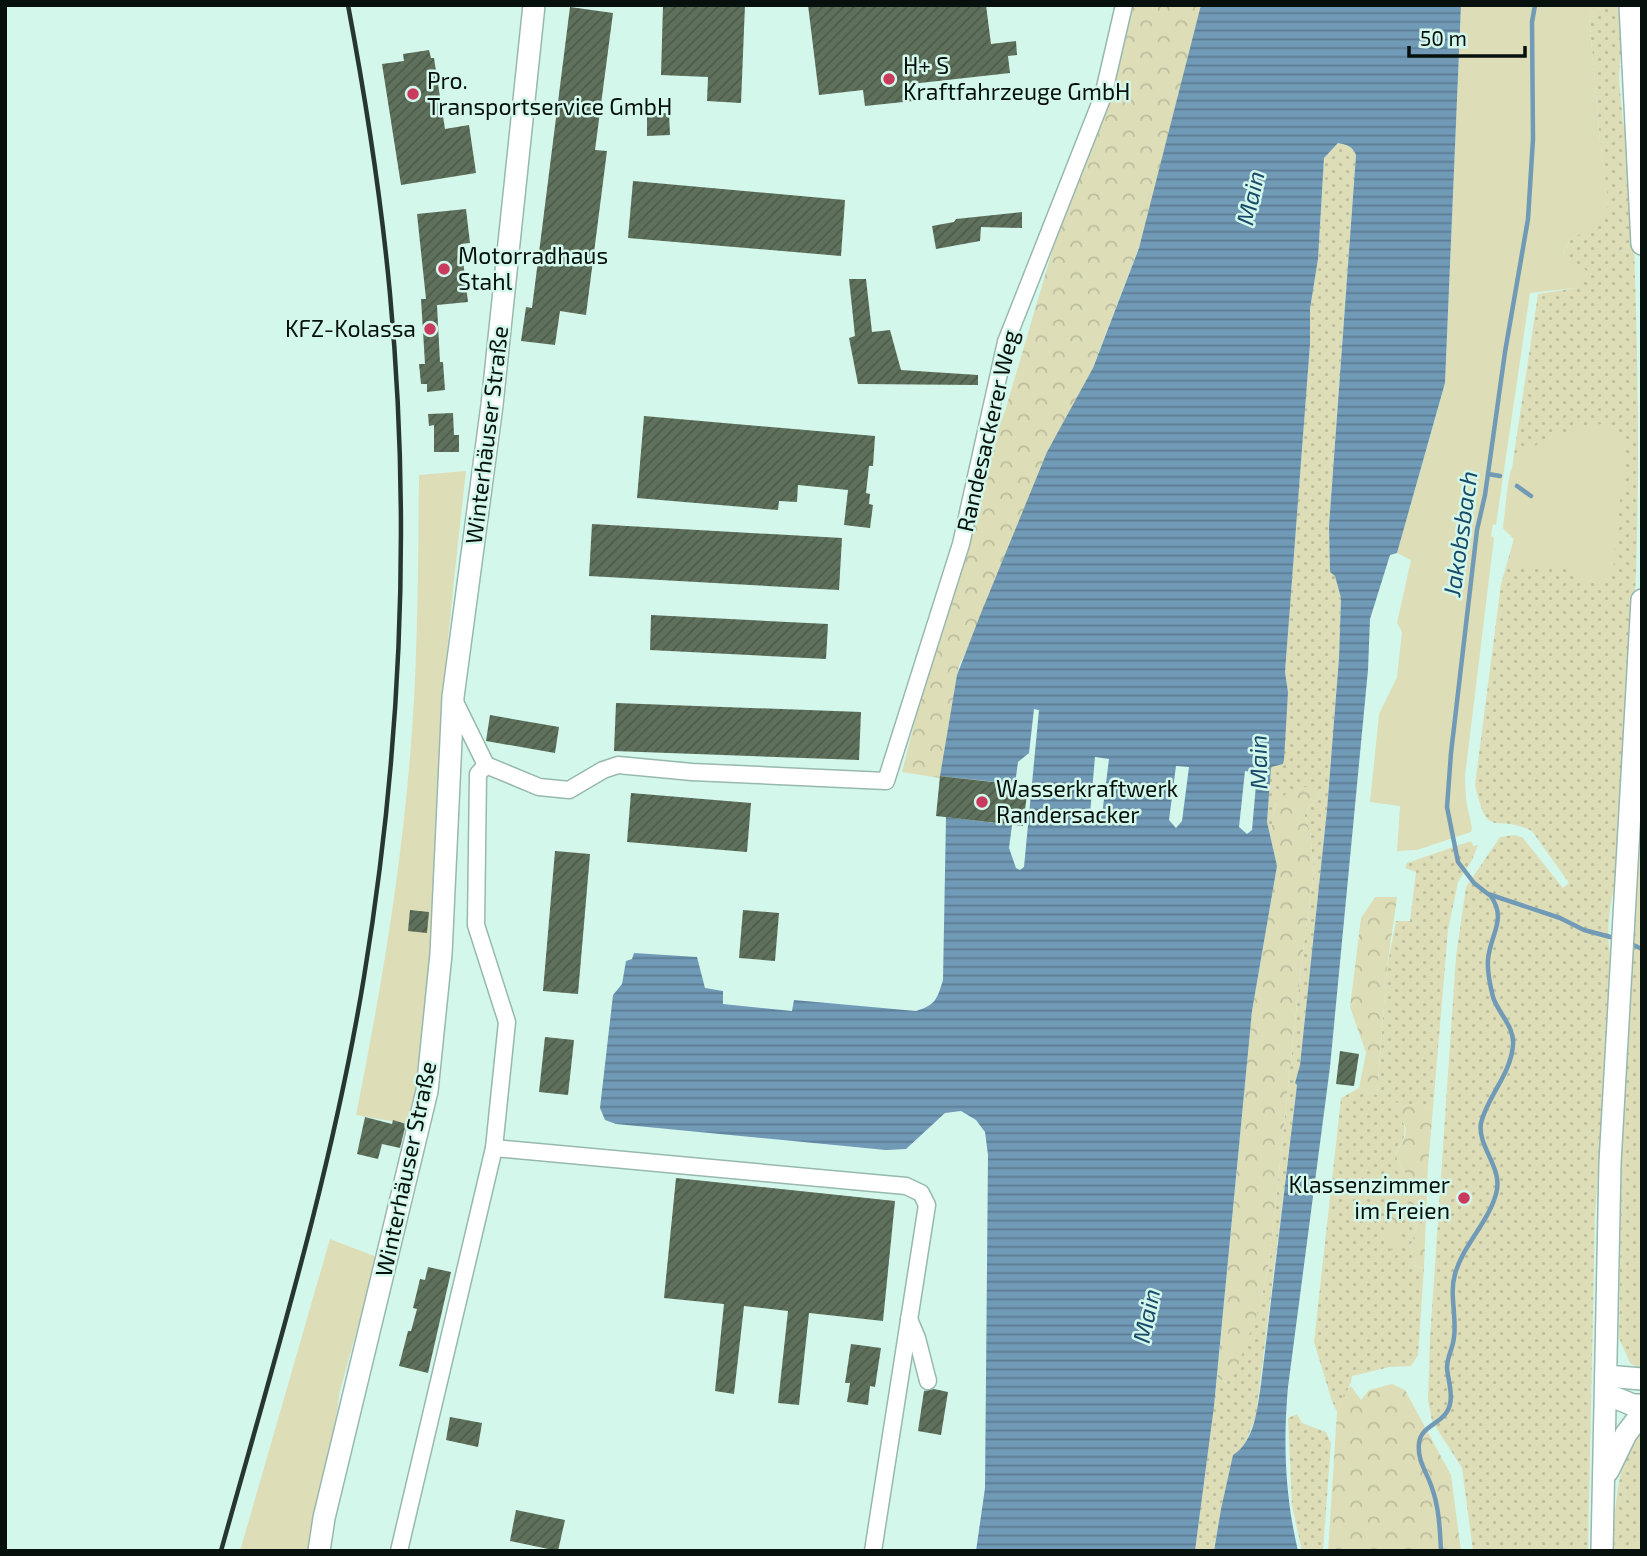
<svg xmlns="http://www.w3.org/2000/svg" width="1647" height="1556" font-family="'Exo 2',sans-serif">
<style>
.grass{fill:url(#grass-dots)}
.forest{fill:url(#forest-crowns)}
.green{fill:#dddeb8}
.water{fill:url(#water-rules);fill-rule:evenodd}
.lines{fill:none;stroke-linecap:round;stroke-linejoin:round}
.stream{stroke:#719ab7;stroke-width:4.5}
.building{fill:url(#building-hatch)}
.minor-casing{stroke:#97b8ae;stroke-width:19}
.major-casing{stroke:#97b8ae;stroke-width:24}
.minor{stroke:#fff;stroke-width:16}
.major{stroke:#fff;stroke-width:21}
.rail{stroke:#283632;stroke-width:4.5}
.poi-dot{fill:#ca3a5d;stroke:#d4f7ec;stroke-width:2.5}
.labels{text-anchor:middle;stroke-width:5;stroke-linejoin:round;paint-order:stroke}
.poi-label{font-size:23px;fill:#06110e;stroke:#d4f7ec;text-anchor:start}
.street-label{font-size:23px;fill:#06110e;stroke:#d4f7ec}
.water-label{font-size:24px;font-style:italic;fill:#184a69;stroke:#d4f7ec}
</style>
<defs>
<pattern id="grass-dots" width="8" height="8" patternUnits="userSpaceOnUse" patternTransform="scale(1.75)"><rect width="8" height="8" fill="#dddeb8"/><path d="M2 2h.1M6 6h.1" fill="none" stroke="#bcbd9d" stroke-width="1.8" stroke-linecap="round"/></pattern>
<pattern id="forest-crowns" width="20" height="18" patternUnits="userSpaceOnUse" patternTransform="scale(1.75)"><rect width="20" height="18" fill="#dddeb8"/><path d="M2 6a3 3 0 1 1 6 0M12 15a3 3 0 1 1 6 0" fill="none" stroke="#bcbd9d"/></pattern>
<pattern id="water-rules" width="6" height="5" patternUnits="userSpaceOnUse" patternTransform="scale(1.75)"><rect width="6" height="5" fill="#719ab7"/><path d="M0 2.5h6" fill="none" stroke="#5b7c93"/></pattern>
<pattern id="building-hatch" width="6" height="6" patternUnits="userSpaceOnUse" patternTransform="scale(1.75)"><rect width="6" height="6" fill="#5f715c"/><path d="M-1 1l2-2M0 6l6-6M5 7l2-2" fill="none" stroke="#4c5b4a"/></pattern>
</defs>
<rect width="100%" height="100%" fill="#d4f7ec"/>
<g class="grass">
<path d="M 1606,5 L 1620,5 L 1624,44 L 1620,57 L 1619,80 L 1623,122 L 1630,143 C 1636,286 1641,429 1636,572 C 1633,673 1625,773 1618,873 C 1609,903 1605,935 1612,966 L 1595,1217 L 1588,1551 L 1473,1551 L 1462,1468 L 1432,1421 L 1428,1400 L 1430,1338 L 1456,956 L 1466,887 L 1500,837 L 1515,835 L 1523,838 L 1563,888 L 1569,883 L 1532,831 C 1494,812 1488,843 1475,785 L 1501,584 L 1514,539 L 1503,528 L 1538,294 L 1576,288 L 1585,270 L 1563,255 L 1570,239 L 1596,226 L 1608,205 L 1600,140 L 1589,15 Z"/>
<path d="M 1338,143 C 1348,144 1352,146 1356,155 L 1329,526 L 1330,572 L 1335,576 L 1341,598 L 1339,658 L 1327,810 L 1300,1065 L 1295,1083 L 1297,1085 L 1256,1416 L 1243,1449 L 1233,1456 L 1221,1509 L 1214,1551 L 1195,1551 L 1217,1378 L 1226,1382 L 1260,1306 L 1270,1257 L 1301,966 L 1314,872 L 1310,832 L 1304,814 L 1315,800 L 1276,801 L 1270,838 L 1267,822 L 1271,766 L 1279,765 L 1288,692 L 1285,672 L 1310,344 L 1310,309 L 1318,259 L 1324,158 Z"/>
<path d="M 1642,804 L 1642,1370 L 1630,1363 L 1619,1338 L 1623,1051 Z"/>
<path d="M 1471,841 L 1473,846 L 1478,845 L 1472,860 L 1458,882 L 1448,930 L 1433,1108 L 1394,1103 C 1407,1127 1409,1132 1395,1155 L 1407,1176 L 1407,1197 L 1409,1213 L 1417,1226 L 1410,1248 L 1416,1267 L 1424,1268 L 1418,1355 L 1411,1366 L 1390,1367 L 1352,1376 C 1351,1389 1341,1399 1337,1412 L 1332,1401 L 1314,1342 L 1341,1098 L 1359,1088 L 1377,1095 L 1387,967 L 1396,921 L 1410,921 L 1416,872 L 1405,868 L 1407,863 Z"/>
<path d="M 1297,1414 L 1302,1423 L 1326,1432 L 1331,1443 L 1323,1551 L 1302,1551 L 1292,1506 L 1288,1418 Z"/>
<path d="M 1642,1425 L 1640,1538 L 1642,1551 L 1612,1551 C 1614,1518 1618,1448 1642,1425 Z"/>
</g>
<g class="forest">
<path d="M 1130,5 L 1212,5 L 1139,247 L 1093,367 L 1061,479 L 1010,563 L 959,666 L 940,778 L 902,772 L 972,496 L 1005,411 L 1054,245 L 1084,168 Z"/>
<path d="M 1312,785 L 1315,800 L 1304,814 L 1310,832 L 1314,872 L 1301,965 L 1270,1257 L 1260,1306 L 1238,1365 L 1226,1382 L 1217,1378 L 1252,1011 L 1277,866 L 1270,838 L 1276,801 L 1289,792 Z"/>
<path d="M 1375,897 L 1397,897 L 1387,967 L 1377,1095 L 1359,1088 L 1366,1053 L 1350,1007 L 1361,918 Z"/>
<path d="M 1394,1102 L 1433,1108 L 1428,1166 L 1424,1268 L 1416,1267 L 1410,1248 L 1417,1226 L 1409,1213 L 1407,1197 L 1407,1176 L 1395,1155 C 1409,1132 1411,1128 1391,1108 Z"/>
<path d="M 1391,1180 L 1400,1189 L 1402,1241 L 1391,1251 C 1382,1237 1383,1213 1393,1200 L 1385,1192 Z"/>
<path d="M 1392,1384 L 1405,1390 L 1451,1475 L 1461,1551 L 1328,1551 L 1337,1412 L 1344,1394 L 1351,1386 L 1361,1400 L 1369,1390 Z"/>
</g>
<g class="green">
<path d="M 1461,5 L 1606,5 L 1589,15 L 1600,140 L 1609,205 L 1596,227 L 1570,239 L 1563,254 L 1586,270 L 1576,288 L 1530,293 L 1496,525 L 1493,524 L 1491,536 L 1494,538 L 1465,776 L 1466,800 L 1472,828 L 1471,832 L 1417,850 L 1397,851 L 1400,806 L 1370,802 L 1379,714 L 1397,677 L 1402,632 L 1397,623 L 1411,560 L 1397,553 L 1445,384 Z"/>
<path d="M 1604,424 L 1622,434 L 1624,474 L 1614,544 L 1616,562 L 1611,567 L 1605,583 L 1577,583 L 1569,567 L 1539,568 L 1508,564 L 1514,539 L 1503,528 C 1505,515 1507,478 1512,468 C 1526,442 1576,425 1604,424 Z"/>
<path d="M 466,471 C 454,576 443,681 437,787 C 431,898 436,1015 408,1124 L 356,1115 C 380,996 400,877 410,757 C 418,665 418,567 419,475 Z"/>
<path d="M 330,1239 L 377,1257 L 340,1391 L 334,1432 L 310,1551 L 240,1551 Z"/>
</g>
<path class="water" d="M 1201,5 L 1461,5 L 1445,383 L 1397,553 L 1390,555 L 1370,619 L 1368,670 L 1330,1067 L 1288,1387 C 1283,1442 1285,1496 1298,1551 L 1214,1551 L 1221,1509 L 1233,1455 C 1255,1441 1257,1409 1261,1384 L 1297,1085 L 1295,1083 L 1300,1065 L 1327,810 L 1339,658 L 1341,598 L 1335,576 L 1330,572 L 1329,526 L 1356,155 C 1352,146 1348,145 1338,143 L 1324,158 L 1318,259 L 1310,309 L 1310,344 L 1285,672 L 1288,692 L 1284,760 L 1283,764 L 1271,767 L 1267,822 L 1277,866 L 1252,1011 L 1214,1406 L 1195,1551 L 976,1551 L 985,1488 L 988,1155 L 985,1132 L 976,1120 L 961,1111 L 945,1113 L 906,1149 L 886,1150 L 616,1124 L 605,1120 L 600,1108 L 613,995 L 622,984 L 626,961 L 632,959 L 634,953 L 697,957 L 705,988 L 723,991 L 723,1004 L 792,1011 L 794,1000 L 916,1011 C 936,1005 937,999 943,980 L 946,817 L 1012,825 L 1009,848 L 1016,868 L 1020,870 L 1024,867 L 1039,710 L 1034,709 L 1029,753 L 1018,762 L 1015,784 L 940,776 L 957,675 L 979,618 L 1047,452 L 1093,368 L 1139,248 ZM 1095,757 L 1109,759 L 1102,815 L 1096,819 L 1090,814 ZM 1176,766 L 1189,767 L 1182,821 L 1176,828 L 1169,820 ZM 1245,771 L 1257,773 L 1252,830 L 1247,834 L 1239,827 Z"/>
<g class="lines">
<g class="stream">
<path d="M 1535,5 L 1532,22 L 1533,139 L 1528,219 L 1505,352 L 1485,495 L 1477,530 L 1451,753 L 1447,807 L 1458,862 L 1474,883 L 1488,894 L 1560,918 L 1584,930 L 1618,939"/>
<path d="M 1488,474 L 1500,476"/>
<path d="M 1517,486 L 1531,496"/>
<path d="M 1629,943 L 1642,949"/>
<path d="M 1441,1551 C 1440,1530 1439,1507 1432,1488 C 1427,1472 1417,1461 1419,1443 C 1421,1424 1446,1424 1450,1404 C 1453,1393 1448,1380 1447,1368 C 1447,1356 1453,1349 1454,1337 C 1457,1317 1449,1294 1455,1274 C 1463,1245 1488,1223 1496,1194 C 1504,1168 1477,1147 1481,1123 C 1487,1097 1511,1074 1513,1045 C 1515,1027 1498,1013 1493,997 C 1490,985 1487,972 1488,960 C 1490,934 1508,919 1490,895"/>
</g>
</g>
<g class="building">
<path d="M 663,5 L 745,5 L 741,103 L 707,101 L 708,77 L 661,75 Z"/>
<path d="M 808,5 L 986,5 L 991,44 L 1016,41 L 1017,55 L 1008,56 L 1010,73 L 911,84 L 913,101 L 865,106 L 863,90 L 819,95 Z"/>
<path d="M 570,7 L 613,13 L 595,150 L 607,151 L 586,315 L 560,311 L 555,345 L 521,341 L 526,307 L 532,308 Z"/>
<path d="M 429,50 L 431,58 L 434,58 L 445,129 L 469,125 L 476,173 L 401,185 L 382,64 L 404,61 L 403,54 Z"/>
<path d="M 669,113 L 670,135 L 647,136 L 647,114 Z"/>
<path d="M 633,181 L 845,200 L 841,256 L 628,238 Z"/>
<path d="M 466,209 L 470,243 L 461,244 L 468,302 L 437,305 L 440,362 L 443,362 L 445,390 L 427,392 L 427,384 L 421,384 L 419,364 L 425,364 L 421,299 L 426,299 L 417,214 Z"/>
<path d="M 1022,212 L 1022,228 L 981,227 L 980,241 L 936,249 L 932,226 L 954,222 L 956,219 Z"/>
<path d="M 849,279 L 866,279 L 872,332 L 890,330 L 901,370 L 978,375 L 978,385 L 858,384 L 849,338 L 855,336 Z"/>
<path d="M 453,413 L 454,435 L 459,435 L 459,452 L 434,452 L 434,425 L 429,426 L 428,414 Z"/>
<path d="M 644,416 L 875,436 L 873,466 L 869,466 L 866,493 L 870,494 L 869,504 L 873,505 L 870,528 L 844,525 L 848,490 L 798,485 L 797,502 L 779,501 L 778,510 L 637,498 Z"/>
<path d="M 592,524 L 842,538 L 839,590 L 589,576 Z"/>
<path d="M 651,615 L 828,624 L 826,659 L 650,650 Z"/>
<path d="M 616,703 L 861,712 L 859,760 L 614,751 Z"/>
<path d="M 490,715 L 559,727 L 555,753 L 486,741 Z"/>
<path d="M 940,776 L 1028,786 L 1023,826 L 936,816 Z"/>
<path d="M 631,793 L 751,803 L 747,852 L 627,842 Z"/>
<path d="M 555,851 L 590,854 L 578,994 L 543,991 Z"/>
<path d="M 410,910 L 429,912 L 427,933 L 408,931 Z"/>
<path d="M 743,910 L 779,913 L 775,961 L 739,958 Z"/>
<path d="M 545,1037 L 574,1040 L 568,1095 L 539,1092 Z"/>
<path d="M 1340,1051 L 1359,1054 L 1354,1086 L 1336,1084 Z"/>
<path d="M 365,1117 L 392,1124 L 393,1120 L 406,1124 L 400,1148 L 382,1144 L 378,1159 L 357,1154 Z"/>
<path d="M 676,1178 L 895,1201 L 883,1321 L 809,1313 L 799,1405 L 778,1403 L 788,1311 L 744,1306 L 734,1394 L 715,1391 L 724,1304 L 664,1298 Z"/>
<path d="M 428,1267 L 451,1272 L 428,1373 L 399,1366 L 408,1331 L 411,1331 L 417,1309 L 413,1308 L 420,1279 L 425,1280 Z"/>
<path d="M 851,1344 L 881,1348 L 875,1387 L 870,1386 L 868,1405 L 847,1402 L 850,1383 L 845,1383 Z"/>
<path d="M 934,1389 L 948,1392 L 941,1435 L 918,1431 L 924,1391 Z"/>
<path d="M 450,1417 L 482,1423 L 478,1447 L 446,1440 Z"/>
<path d="M 516,1510 L 565,1520 L 558,1551 L 510,1541 Z"/>
</g>
<g class="lines">
<defs>
<g id="minor">
<path d="M 454,700 L 486,765 L 539,787 L 569,790 L 603,770 L 618,765 L 692,772 L 886,781 L 961,544 L 1006,342 L 1103,96 L 1124,5"/>
<path d="M 494,1148 L 906,1186 L 921,1193 L 927,1205 L 873,1551"/>
<path d="M 909,1319 L 917,1338 L 928,1381"/>
<path d="M 399,1551 L 494,1148 L 507,1022 L 476,925 L 478,774 L 486,765"/>
</g>
<g id="major">
<path d="M 1630,5 L 1642,244"/>
<path d="M 1606,1376 L 1642,1379"/>
<path d="M 1606,1394 L 1633,1405 L 1642,1405"/>
<path d="M 1608,1471 L 1626,1434 L 1642,1413"/>
<path d="M 319,1551 L 324,1518 L 427,1091 L 441,954 L 453,697 L 492,405 L 534,5"/>
<path d="M 1602,1551 L 1610,1163 L 1642,600"/>
</g>
</defs>
<use href="#minor" class="minor-casing"/>
<use href="#major" class="major-casing"/>
<use href="#minor" class="minor"/>
<use href="#major" class="major"/>
<path class="rail" d="M 221,1551 C 274,1361 332,1172 364,977 C 401,752 411,521 390,294 C 381,197 366,101 348,5"/>
</g>
<g class="poi-dot">
<circle cx="889" cy="79" r="7"/>
<circle cx="413" cy="94" r="7"/>
<circle cx="444" cy="269" r="7"/>
<circle cx="430" cy="329" r="7"/>
<circle cx="982" cy="802" r="7"/>
<circle cx="1464" cy="1198" r="7"/>
</g>
<g class="labels">
<g class="poi-label">
<text x="903" y="74">H+ S<tspan x="903" dy="26">Kraftfahrzeuge GmbH</tspan></text>
<text x="427" y="89">Pro.<tspan x="427" dy="26">Transportservice GmbH</tspan></text>
<text x="458" y="264">Motorradhaus<tspan x="458" dy="26">Stahl</tspan></text>
<text x="416" y="337" text-anchor="end">KFZ-Kolassa</text>
<text x="996" y="797">Wasserkraftwerk<tspan x="996" dy="26">Randersacker</tspan></text>
<text x="1450" y="1193" text-anchor="end">Klassenzimmer<tspan x="1450" dy="26">im Freien</tspan></text>
</g>
<g class="street-label">
<text transform="translate(988 431) rotate(-77)" y="8">Randesackerer Weg</text>
<text transform="translate(487 435) rotate(-83)" y="8">Winterhäuser Straße</text>
<text transform="translate(406 1169) rotate(-78)" y="8">Winterhäuser Straße</text>
</g>
<g class="water-label">
<text transform="translate(1251 198) rotate(-77)" y="8">Main</text>
<text transform="translate(1461 534) rotate(-82)" y="8">Jakobsbach</text>
<text transform="translate(1259 762) rotate(-91)" y="8">Main</text>
<text transform="translate(1147 1316) rotate(-78)" y="8">Main</text>
</g>
</g>
<rect width="1647" height="1556" fill="none" stroke="#06110e" stroke-width="14"/>
<path d="M1409 46v10h116v-10" fill="none" stroke="#06110e" stroke-width="3.5"/>
<text x="1420" y="46" font-size="21" fill="#06110e" stroke="#d4f7ec" stroke-width="5" paint-order="stroke">50 m</text>
</svg>
